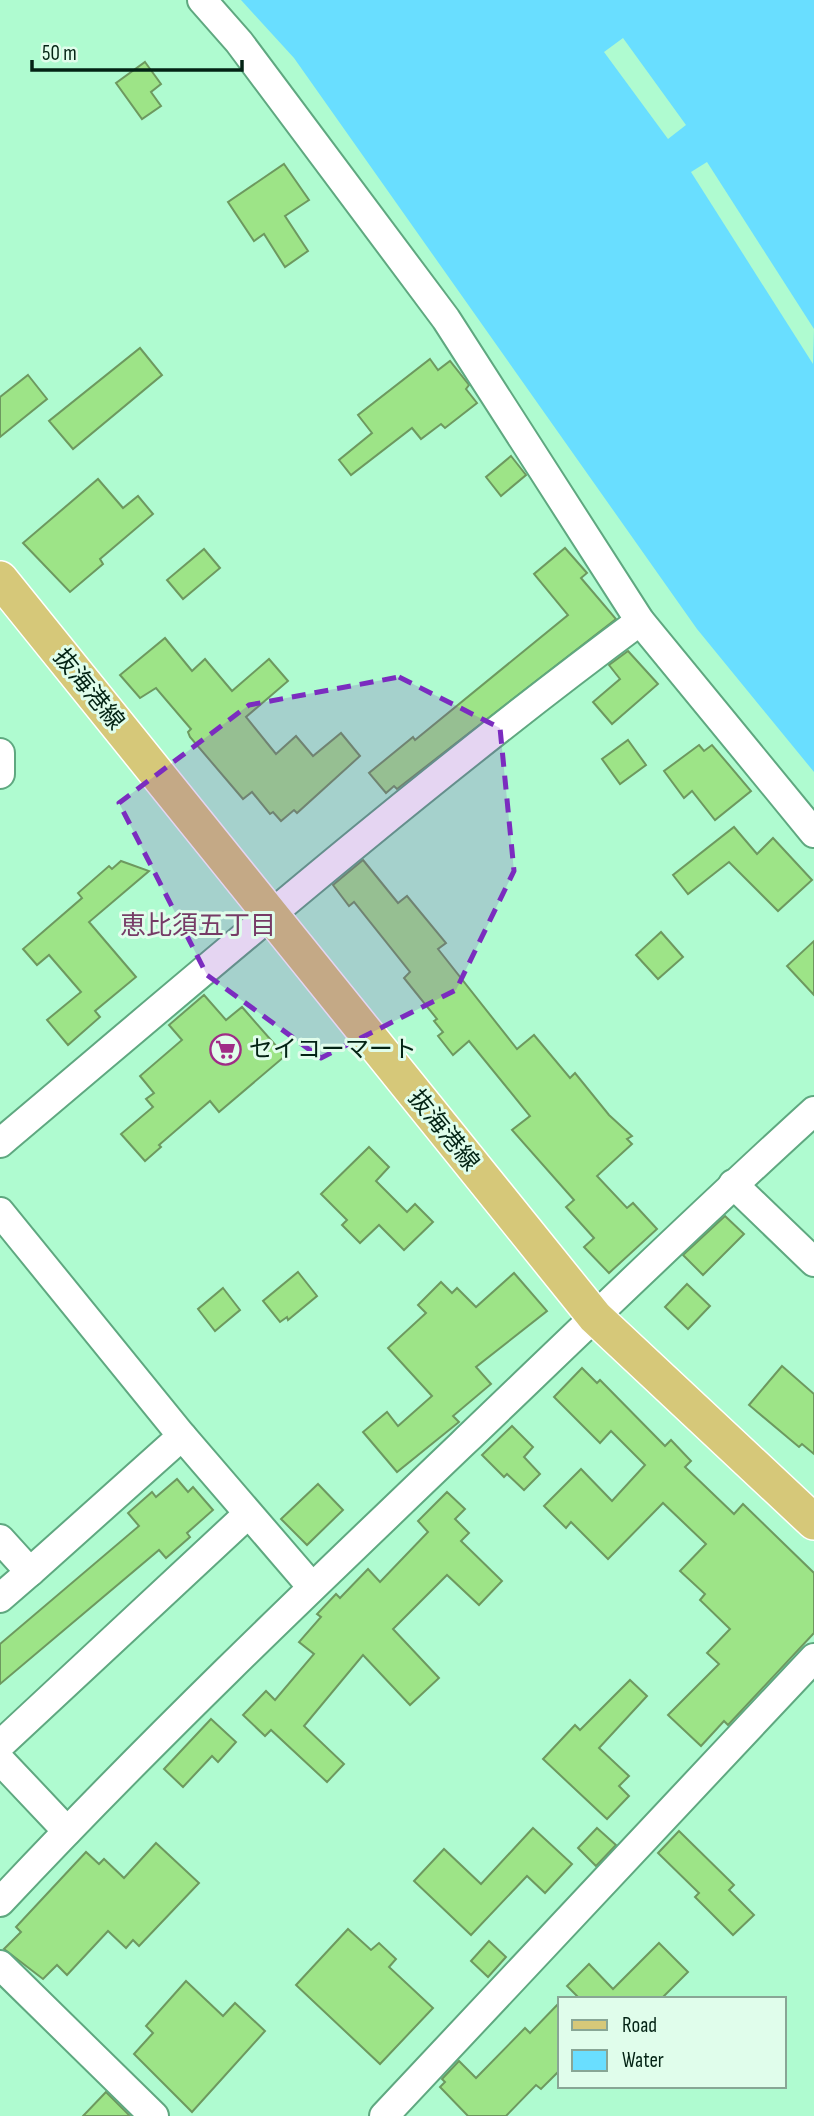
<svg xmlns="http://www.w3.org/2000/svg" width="814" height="2116" font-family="'Sofia Sans Condensed','Noto Sans JP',sans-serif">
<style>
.water{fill:#69deff}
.pier{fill:#affbd0}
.building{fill:#9de487;stroke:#6d995f;stroke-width:2}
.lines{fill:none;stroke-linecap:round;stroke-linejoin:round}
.minor-casing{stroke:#5fa880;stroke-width:32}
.major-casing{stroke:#fff;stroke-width:38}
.minor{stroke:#fff;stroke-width:28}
.major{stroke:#d6c879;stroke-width:35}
.marked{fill:#7b2cbf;fill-opacity:0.2;stroke:#7b2cbf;stroke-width:5;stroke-dasharray:14 9;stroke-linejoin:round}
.labels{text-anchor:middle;stroke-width:6;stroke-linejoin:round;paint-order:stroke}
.street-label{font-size:24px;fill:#032314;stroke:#e0fdeb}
.poi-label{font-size:24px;fill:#032314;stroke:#e0fdeb;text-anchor:start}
.neighbourhood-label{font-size:26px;fill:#763b66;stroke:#e0fdeb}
</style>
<rect width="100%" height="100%" fill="#affbd0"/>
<path class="water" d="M 241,0 L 814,0 L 814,772 L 697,629 L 294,58 Z"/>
<g class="pier">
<path d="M 623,38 L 686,125 L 668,139 L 604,52 Z"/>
<path d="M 707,162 L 814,329 L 813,364 L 691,172 Z"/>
</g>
<g class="building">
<path d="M 145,62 L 161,84 L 151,92 L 161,106 L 142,119 L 116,83 Z"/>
<path d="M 284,164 L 309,200 L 285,216 L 308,251 L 285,267 L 264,234 L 254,241 L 228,202 Z"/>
<path d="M 140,348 L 162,375 L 73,449 L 49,421 Z"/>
<path d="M 430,359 L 438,370 L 450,361 L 469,385 L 466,389 L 477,403 L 445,428 L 441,424 L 421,439 L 412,428 L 351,475 L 339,460 L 372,433 L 358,415 Z"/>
<path d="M 28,375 L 47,399 L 0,437 L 0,397 Z"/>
<path d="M 511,456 L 526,475 L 501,496 L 486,477 Z"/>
<path d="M 98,479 L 123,508 L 138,496 L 153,514 L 100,559 L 103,564 L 70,592 L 23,543 Z"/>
<path d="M 565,548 L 587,573 L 581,578 L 616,619 L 397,789 L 394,786 L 386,793 L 369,773 L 413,737 L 415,740 L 568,615 L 534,574 Z"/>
<path d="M 204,549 L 220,568 L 183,599 L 167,580 Z"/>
<path d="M 165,638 L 192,671 L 205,659 L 232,691 L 269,659 L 288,681 L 246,717 L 276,754 L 296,736 L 313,756 L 341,733 L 360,756 L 297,813 L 294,810 L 281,821 L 273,812 L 270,814 L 252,792 L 243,799 L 190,737 L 188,732 L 191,729 L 156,688 L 140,698 L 120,675 Z"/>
<path d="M 628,651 L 658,684 L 612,724 L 593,702 L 620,679 L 609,665 Z"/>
<path d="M 628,740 L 646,765 L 620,784 L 602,759 Z"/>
<path d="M 699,745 L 704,751 L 712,745 L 751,791 L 715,820 L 692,791 L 684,798 L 664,771 Z"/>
<path d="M 734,827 L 757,854 L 773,838 L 812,880 L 778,911 L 729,862 L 688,894 L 673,875 Z"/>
<path d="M 363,860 L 398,903 L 407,896 L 446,943 L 438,949 L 517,1049 L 534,1035 L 570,1078 L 575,1073 L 609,1115 L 632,1136 L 627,1139 L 632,1144 L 597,1176 L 627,1208 L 633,1203 L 657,1229 L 609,1273 L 584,1247 L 594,1238 L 566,1207 L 574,1200 L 512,1130 L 530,1116 L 469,1041 L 453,1055 L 438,1036 L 443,1032 L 434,1021 L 437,1019 L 404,978 L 410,972 L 354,902 L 349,906 L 333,885 Z"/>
<path d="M 121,861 L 149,871 L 89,922 L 136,977 L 95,1011 L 100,1017 L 68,1045 L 47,1020 L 81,992 L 49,955 L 37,965 L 23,949 L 82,898 L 78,893 L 109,866 L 112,869 Z"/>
<path d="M 661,932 L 683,957 L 658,979 L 636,955 Z"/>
<path d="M 814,941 L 814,995 L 787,966 Z"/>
<path d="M 204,995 L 226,1020 L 242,1007 L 285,1056 L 219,1112 L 210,1101 L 159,1145 L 161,1147 L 145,1161 L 121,1134 L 153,1107 L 146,1099 L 154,1093 L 140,1076 L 182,1040 L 169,1025 Z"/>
<path d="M 369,1147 L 389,1167 L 376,1181 L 407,1212 L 415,1204 L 433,1222 L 404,1250 L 379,1225 L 360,1243 L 342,1225 L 347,1220 L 321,1194 Z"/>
<path d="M 725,1216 L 744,1234 L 703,1275 L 683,1255 Z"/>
<path d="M 298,1272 L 317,1296 L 288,1320 L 287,1317 L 280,1322 L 263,1301 Z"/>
<path d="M 514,1273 L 547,1311 L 476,1367 L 491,1384 L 453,1416 L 459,1422 L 397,1472 L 363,1432 L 387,1412 L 398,1426 L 432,1396 L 388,1348 L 426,1313 L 418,1305 L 441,1282 L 452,1293 L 457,1288 L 476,1307 Z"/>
<path d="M 687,1284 L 710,1306 L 688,1329 L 665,1307 Z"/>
<path d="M 223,1288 L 240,1310 L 215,1331 L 198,1309 Z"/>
<path d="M 782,1366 L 814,1394 L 814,1454 L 802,1444 L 799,1447 L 749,1405 Z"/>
<path d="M 582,1368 L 597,1383 L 600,1380 L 665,1446 L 671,1440 L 691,1461 L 685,1467 L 734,1514 L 743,1504 L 814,1573 L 814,1633 L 728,1725 L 724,1721 L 701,1746 L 668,1715 L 719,1664 L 707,1653 L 730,1629 L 700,1600 L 705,1594 L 680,1571 L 706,1544 L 663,1503 L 608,1559 L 571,1522 L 566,1528 L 544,1506 L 581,1469 L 612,1501 L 645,1465 L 611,1431 L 600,1443 L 554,1397 Z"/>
<path d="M 512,1426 L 533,1447 L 524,1457 L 540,1474 L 524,1490 L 507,1474 L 504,1477 L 482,1455 Z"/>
<path d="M 177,1479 L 188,1492 L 193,1487 L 213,1510 L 187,1533 L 190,1537 L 166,1558 L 159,1550 L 0,1684 L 0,1644 L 139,1526 L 128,1513 L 152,1492 L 156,1497 Z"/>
<path d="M 318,1484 L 343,1510 L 307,1545 L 281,1519 Z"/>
<path d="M 447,1492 L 465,1509 L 455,1519 L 469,1533 L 461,1541 L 502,1581 L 479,1605 L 447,1575 L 393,1629 L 439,1678 L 410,1705 L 363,1655 L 304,1726 L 344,1764 L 327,1782 L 271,1730 L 265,1736 L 243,1715 L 266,1691 L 275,1700 L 314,1654 L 299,1642 L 321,1617 L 317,1614 L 336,1594 L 340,1598 L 368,1569 L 380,1582 L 428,1532 L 418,1521 Z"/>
<path d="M 630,1680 L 647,1696 L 599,1748 L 629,1776 L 619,1786 L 629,1796 L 607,1819 L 543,1759 L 575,1725 L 580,1730 Z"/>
<path d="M 211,1719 L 236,1742 L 218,1762 L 212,1756 L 183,1787 L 164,1769 Z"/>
<path d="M 533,1828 L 572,1864 L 545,1893 L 527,1876 L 471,1935 L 414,1881 L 444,1849 L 481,1884 Z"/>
<path d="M 597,1828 L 616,1845 L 596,1866 L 578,1848 Z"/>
<path d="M 679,1831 L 734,1885 L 729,1890 L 754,1915 L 733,1935 L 695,1897 L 699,1893 L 658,1853 Z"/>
<path d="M 156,1843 L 199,1883 L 139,1946 L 133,1940 L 126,1948 L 108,1931 L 67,1975 L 57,1965 L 43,1979 L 4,1949 L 21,1932 L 16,1927 L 86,1852 L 99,1864 L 104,1859 L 124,1878 Z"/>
<path d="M 348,1929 L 371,1950 L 379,1943 L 396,1959 L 389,1967 L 433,2008 L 380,2064 L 296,1985 Z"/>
<path d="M 489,1941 L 506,1957 L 488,1977 L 471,1961 Z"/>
<path d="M 659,1943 L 688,1972 L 661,1999 L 580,1999 L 567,1986 L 589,1964 L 613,1989 Z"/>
<path d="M 186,1981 L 223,2016 L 235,2003 L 265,2031 L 192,2112 L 134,2054 L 153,2033 L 146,2026 Z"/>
<path d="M 560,2002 L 560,2070 L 541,2089 L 536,2085 L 506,2116 L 468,2116 L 440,2087 L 445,2082 L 442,2079 L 459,2061 L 476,2078 L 525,2028 L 530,2033 Z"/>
<path d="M 106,2092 L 130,2116 L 83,2116 Z"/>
</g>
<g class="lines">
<defs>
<g id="minor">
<path d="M 202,0 L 239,42 L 446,319 L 640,621 L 814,833"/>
<path d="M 0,753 L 0,774"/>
<path d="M 0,1143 C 210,966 419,785 640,621"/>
<path d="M 733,1184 L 814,1262"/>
<path d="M 0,1212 L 182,1436 L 312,1587"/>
<path d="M 0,1539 L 30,1572 L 182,1436"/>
<path d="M 0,1598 L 30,1572"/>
<path d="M 0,1745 L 248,1514"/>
<path d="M 0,1760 L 67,1831"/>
<path d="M 0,1902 C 148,1744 305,1594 462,1444 C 578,1333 694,1220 814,1111"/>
<path d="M 0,1965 L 154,2116"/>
<path d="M 384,2116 L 814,1658"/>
</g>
<path id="major" d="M 0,579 L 595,1317 L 814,1522"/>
</defs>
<use href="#minor" class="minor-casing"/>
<use href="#major" class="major-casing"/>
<use href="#minor" class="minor"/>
<use href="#major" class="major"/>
</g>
<path class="marked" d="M 399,677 L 500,728 L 514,871 L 456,990 L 321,1058 L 207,975 L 119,803 L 249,705 Z"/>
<defs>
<symbol id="supermarket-ring" viewBox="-11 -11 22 22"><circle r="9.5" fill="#e0fdeb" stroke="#a02c86" stroke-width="1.5"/><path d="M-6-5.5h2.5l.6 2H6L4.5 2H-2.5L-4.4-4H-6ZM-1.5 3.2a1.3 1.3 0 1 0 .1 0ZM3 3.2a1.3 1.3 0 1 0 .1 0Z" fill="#a02c86"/></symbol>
</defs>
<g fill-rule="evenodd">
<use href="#supermarket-ring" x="208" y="1032" width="35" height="35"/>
</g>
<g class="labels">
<g class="street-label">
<text transform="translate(89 689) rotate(51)" y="8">抜海港線</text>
<text transform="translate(444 1130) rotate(51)" y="8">抜海港線</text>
</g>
<g class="poi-label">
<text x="249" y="1057">セイコーマート</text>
</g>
<g class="neighbourhood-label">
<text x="198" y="934">恵比須五丁目</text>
</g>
</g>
<rect x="558" y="1997" width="228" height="91" fill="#e0fdeb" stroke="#88a695" stroke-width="2"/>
<rect x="572" y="2020" width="35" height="10" fill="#d6c879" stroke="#88a695" stroke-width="2"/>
<text x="622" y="2032" font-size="21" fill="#032314">Road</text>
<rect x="572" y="2050" width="35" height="21" fill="#69deff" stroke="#88a695" stroke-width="2"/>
<text x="622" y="2067" font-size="21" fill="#032314">Water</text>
<path d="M32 60v10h210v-10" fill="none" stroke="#032314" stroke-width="3.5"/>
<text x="42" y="60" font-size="21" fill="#032314" stroke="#e0fdeb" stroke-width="5" paint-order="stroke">50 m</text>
</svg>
